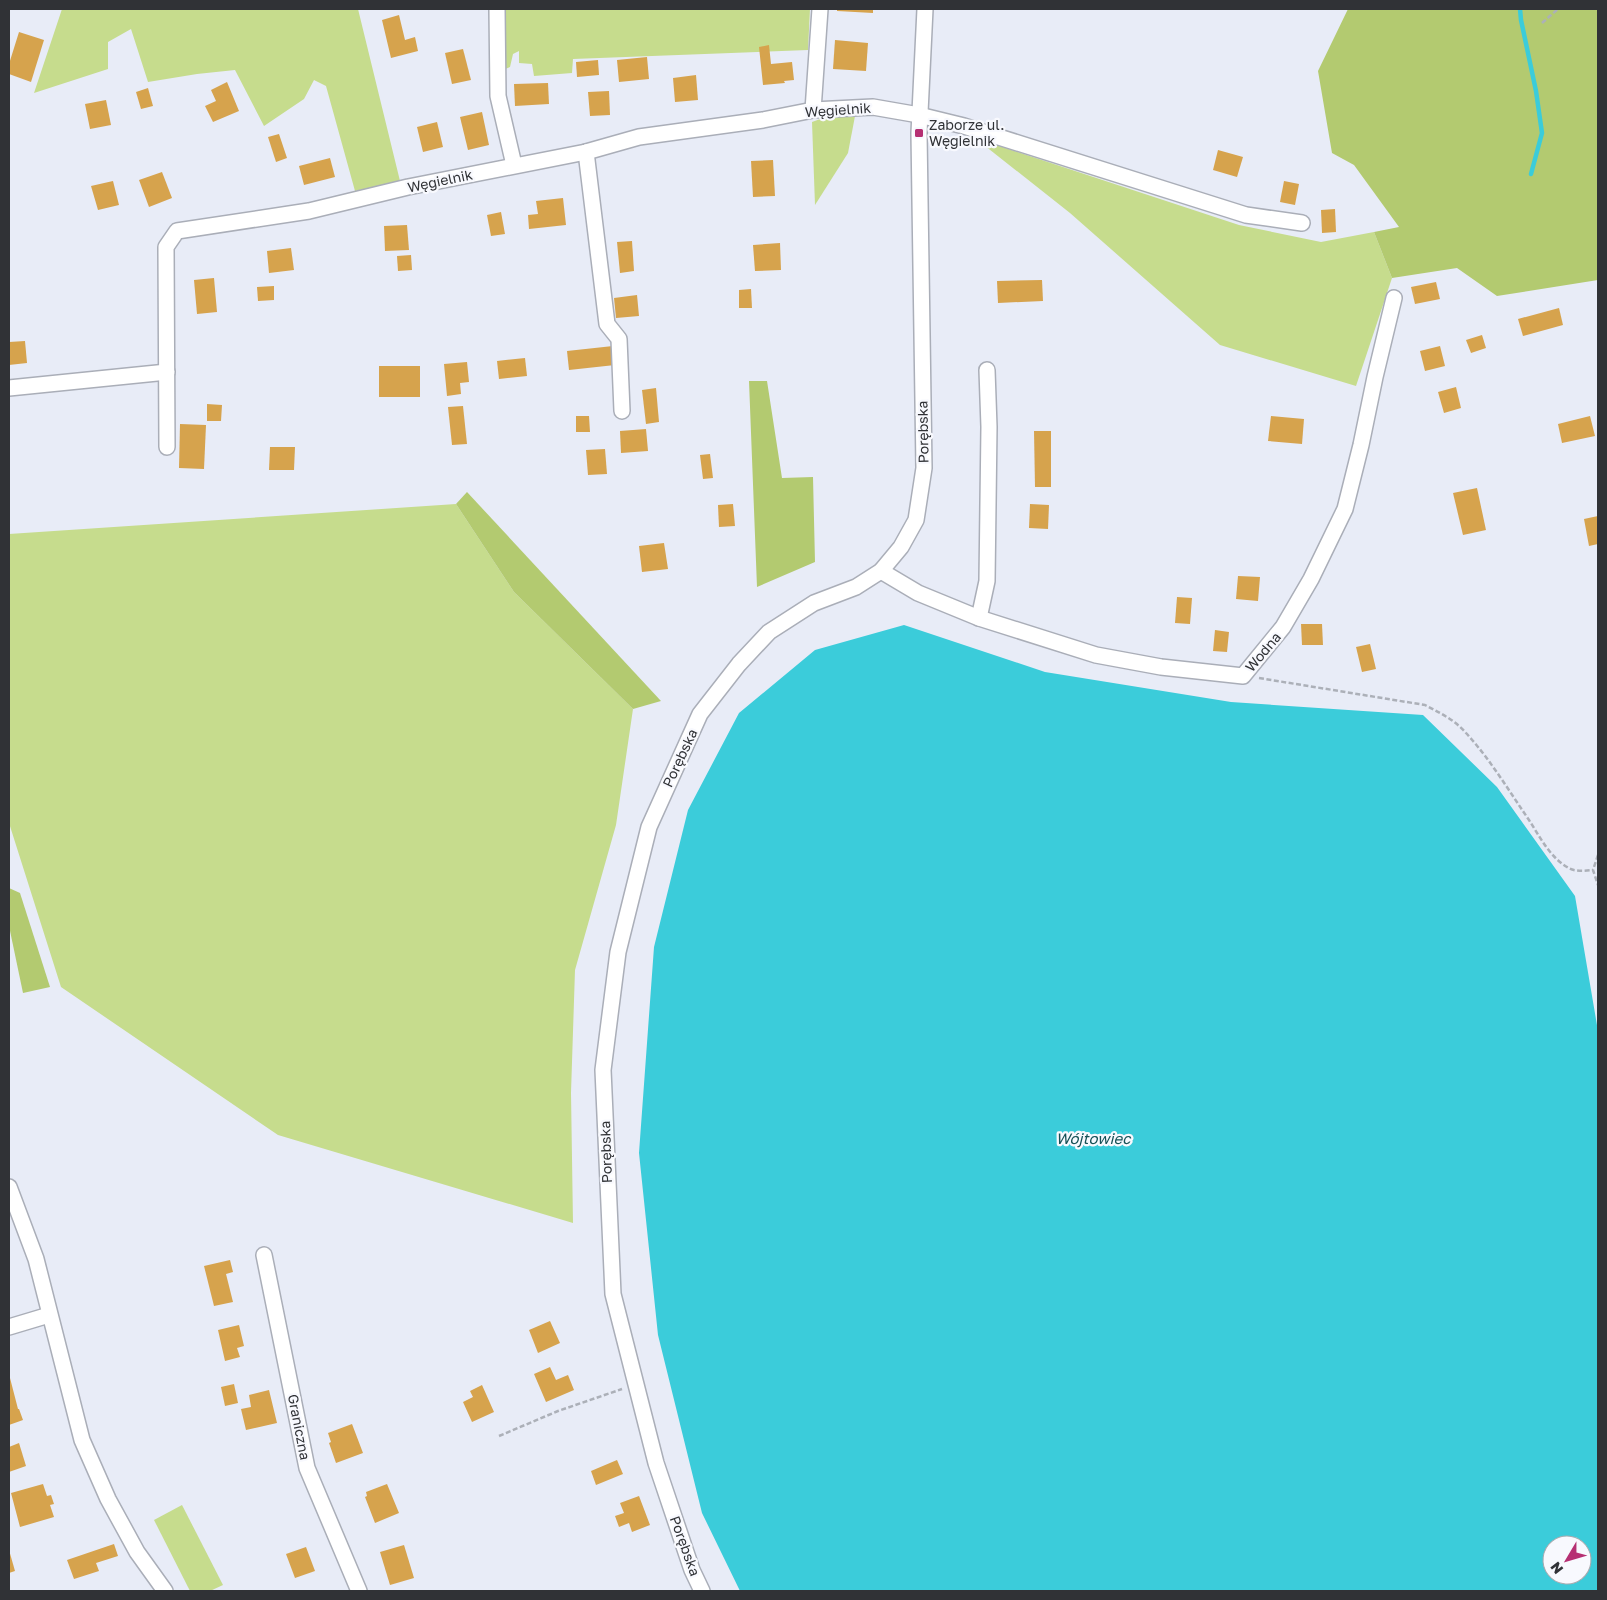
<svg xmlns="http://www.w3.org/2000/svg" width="1607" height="1600" font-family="'Golos Text',sans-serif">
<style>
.green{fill:#c6dc8d}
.forest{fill:#b3ca70}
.water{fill:#3bccda;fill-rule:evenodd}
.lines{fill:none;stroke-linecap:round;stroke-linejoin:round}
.stream{stroke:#3bccda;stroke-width:4.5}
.building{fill:#d6a34d}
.minor-casing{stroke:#aaaeb8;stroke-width:18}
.path{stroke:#acb0b8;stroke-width:2.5;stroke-dasharray:5 2.5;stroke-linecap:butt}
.minor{stroke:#fff;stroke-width:15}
.poi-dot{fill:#b63073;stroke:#f8f9fe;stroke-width:2}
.labels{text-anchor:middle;stroke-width:4.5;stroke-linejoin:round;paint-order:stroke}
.street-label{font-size:14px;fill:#303236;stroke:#f8f9fe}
.poi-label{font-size:14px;fill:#303236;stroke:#f8f9fe;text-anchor:start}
.water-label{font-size:15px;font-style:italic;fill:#155156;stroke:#f8f9fe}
</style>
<rect width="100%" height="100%" fill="#e8ecf7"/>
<g class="green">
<path d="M 62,9 L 358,9 L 400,181 L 355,191 L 326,86 L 314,80 L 304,99 L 264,126 L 235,70 L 197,74 L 148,82 L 131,29 L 108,42 L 108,69 L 34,93 Z"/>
<path d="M 505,9 L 810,9 L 808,50 L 573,59 L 572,73 L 534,76 L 532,64 L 519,63 L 519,51 L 513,54 L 510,67 L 503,70 Z"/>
<path d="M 855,116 L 848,153 L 815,205 L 812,122 L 823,118 Z"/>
<path d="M 975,138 L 1239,225 L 1321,242 L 1374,232 L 1392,278 L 1356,386 L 1220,345 L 1070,213 Z"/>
<path d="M 456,504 L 514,592 L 633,709 L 616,825 L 575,970 L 571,1093 L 573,1223 L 278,1135 L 61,987 L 9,823 L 9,534 Z"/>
<path d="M 182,1505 L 223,1585 L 210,1591 L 190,1591 L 154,1520 Z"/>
</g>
<g class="forest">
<path d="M 1348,9 L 1598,9 L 1598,280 L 1497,296 L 1457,268 L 1392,278 L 1374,232 L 1399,227 L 1354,165 L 1332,153 L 1318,71 Z"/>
<path d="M 749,381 L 767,381 L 782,478 L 813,477 L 815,562 L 757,587 Z"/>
<path d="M 467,492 L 661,701 L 633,709 L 514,592 L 456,504 Z"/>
<path d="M 9,888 L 20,893 L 50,987 L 23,993 L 9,926 Z"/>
</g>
<path class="water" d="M 904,625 L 1045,672 L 1231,702 L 1423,715 L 1497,787 L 1575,896 L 1598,1031 L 1598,1591 L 740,1591 L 702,1513 L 658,1335 L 639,1153 L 654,947 L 688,810 L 739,713 L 815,650 ZM 1552,1545 L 1582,1545 L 1582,1575 L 1552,1575 Z"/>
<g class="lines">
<path class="stream" d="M 1520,9 L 1521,20 L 1536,91 L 1542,133 L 1531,174"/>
</g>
<g class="building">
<path d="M 837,9 L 873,9 L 873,13 L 837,11 Z"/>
<path d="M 399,15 L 405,40 L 415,37 L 418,51 L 391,58 L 382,20 Z"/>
<path d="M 19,32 L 44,40 L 31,82 L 9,74 L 9,64 Z"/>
<path d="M 835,40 L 868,43 L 866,71 L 833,69 Z"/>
<path d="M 769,45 L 771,64 L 792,62 L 794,80 L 784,81 L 785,83 L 763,85 L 759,47 Z"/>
<path d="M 463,49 L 471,80 L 452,84 L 445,53 Z"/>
<path d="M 647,57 L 649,79 L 619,82 L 617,60 Z"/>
<path d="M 598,60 L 599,75 L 577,77 L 576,62 Z"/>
<path d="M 696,75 L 698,100 L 675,102 L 673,78 Z"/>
<path d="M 227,82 L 239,111 L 213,122 L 205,106 L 216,101 L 211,90 Z"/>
<path d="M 548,83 L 549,104 L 515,106 L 514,84 Z"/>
<path d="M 148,88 L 153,106 L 141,109 L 136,92 Z"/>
<path d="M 609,91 L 610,115 L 590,116 L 588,92 Z"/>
<path d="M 106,100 L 111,125 L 90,129 L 85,104 Z"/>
<path d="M 482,112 L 489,145 L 468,150 L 460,117 Z"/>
<path d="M 437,122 L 443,147 L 423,152 L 417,127 Z"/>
<path d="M 279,134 L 287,158 L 276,162 L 268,137 Z"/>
<path d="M 1218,150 L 1243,157 L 1237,177 L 1213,170 Z"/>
<path d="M 330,158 L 335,177 L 304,185 L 299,166 Z"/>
<path d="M 773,160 L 775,196 L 753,197 L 751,161 Z"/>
<path d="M 162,172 L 172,198 L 149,207 L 139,180 Z"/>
<path d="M 113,181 L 119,205 L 98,210 L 91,186 Z"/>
<path d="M 1284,181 L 1299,184 L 1295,205 L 1280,202 Z"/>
<path d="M 563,198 L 566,225 L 529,229 L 528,215 L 538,214 L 536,201 Z"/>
<path d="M 1335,209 L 1336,232 L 1322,233 L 1321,210 Z"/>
<path d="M 501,212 L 505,234 L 491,236 L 487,215 Z"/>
<path d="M 407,225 L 409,250 L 385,251 L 384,226 Z"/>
<path d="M 632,241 L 634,271 L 620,273 L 617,242 Z"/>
<path d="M 780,243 L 781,270 L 755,271 L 753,245 Z"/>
<path d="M 291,248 L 294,270 L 269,273 L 267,251 Z"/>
<path d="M 411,255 L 412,270 L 398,271 L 397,256 Z"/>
<path d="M 214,278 L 217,312 L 197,314 L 194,280 Z"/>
<path d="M 1042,280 L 1043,301 L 998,303 L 997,281 Z"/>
<path d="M 1436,282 L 1440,299 L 1415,304 L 1411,287 Z"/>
<path d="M 274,286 L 274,300 L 258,301 L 257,287 Z"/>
<path d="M 751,289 L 752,308 L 739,308 L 739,290 Z"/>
<path d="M 637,295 L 639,316 L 616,318 L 614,298 Z"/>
<path d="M 1559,308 L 1563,325 L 1523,336 L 1518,319 Z"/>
<path d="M 1482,335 L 1486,348 L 1471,353 L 1466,340 Z"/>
<path d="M 25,341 L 27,363 L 9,365 L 9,342 Z"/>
<path d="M 613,346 L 615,365 L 569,370 L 567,351 Z"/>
<path d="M 1440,346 L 1445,366 L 1425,371 L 1420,351 Z"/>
<path d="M 525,358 L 527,376 L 499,379 L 497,361 Z"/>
<path d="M 467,362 L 469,382 L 460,383 L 461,394 L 447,396 L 444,364 Z"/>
<rect x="379" y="366" width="41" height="31"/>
<path d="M 1456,387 L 1461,408 L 1444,413 L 1438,392 Z"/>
<path d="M 656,388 L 659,422 L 646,424 L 642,390 Z"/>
<path d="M 207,404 L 222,405 L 221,421 L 207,421 Z"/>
<path d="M 463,406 L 467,444 L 452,445 L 448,407 Z"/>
<path d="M 576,416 L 589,416 L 590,432 L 576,432 Z"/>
<path d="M 1271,416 L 1304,419 L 1302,444 L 1268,441 Z"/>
<path d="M 1590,416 L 1595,436 L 1562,443 L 1558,424 Z"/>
<path d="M 180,424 L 206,425 L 204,469 L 179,468 Z"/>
<path d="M 646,429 L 648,451 L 621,453 L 620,431 Z"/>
<path d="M 1034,431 L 1051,431 L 1051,487 L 1035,487 Z"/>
<path d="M 270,447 L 295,447 L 294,470 L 269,470 Z"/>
<path d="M 605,449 L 607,474 L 588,475 L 586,450 Z"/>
<path d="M 710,454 L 713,478 L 703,479 L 700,455 Z"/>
<path d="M 1477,488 L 1486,530 L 1463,535 L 1453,493 Z"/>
<path d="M 733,504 L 735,526 L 719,527 L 718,505 Z"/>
<path d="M 1030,504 L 1049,505 L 1048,529 L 1029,528 Z"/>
<path d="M 1598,516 L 1598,544 L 1589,546 L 1584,519 Z"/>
<path d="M 664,543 L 668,569 L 642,572 L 639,546 Z"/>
<path d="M 1238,576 L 1260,577 L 1258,601 L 1236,599 Z"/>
<path d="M 1177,597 L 1192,598 L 1190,624 L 1175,623 Z"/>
<path d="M 1301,624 L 1322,624 L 1323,645 L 1302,645 Z"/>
<path d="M 1215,630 L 1229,632 L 1227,652 L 1213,651 Z"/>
<path d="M 1370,644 L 1376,669 L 1362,672 L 1356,647 Z"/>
<path d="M 230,1260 L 233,1272 L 226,1274 L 233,1302 L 214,1306 L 204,1266 Z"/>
<path d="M 550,1321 L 560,1343 L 538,1353 L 529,1330 Z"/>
<path d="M 239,1325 L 244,1346 L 237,1348 L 240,1357 L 225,1361 L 218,1330 Z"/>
<path d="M 550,1367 L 556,1380 L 568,1375 L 574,1390 L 546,1402 L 534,1374 Z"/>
<path d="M 9,1378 L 10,1378 L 18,1409 L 19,1409 L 23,1420 L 9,1425 Z"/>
<path d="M 234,1384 L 238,1403 L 225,1406 L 221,1387 Z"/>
<path d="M 482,1385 L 494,1412 L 472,1422 L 463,1402 L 473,1397 L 470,1391 Z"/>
<path d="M 269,1390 L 277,1423 L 246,1430 L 241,1409 L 251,1407 L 249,1395 Z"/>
<path d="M 352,1424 L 363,1453 L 336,1463 L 329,1443 L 331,1442 L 328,1433 Z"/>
<path d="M 19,1443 L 26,1466 L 9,1472 L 9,1447 Z"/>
<path d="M 617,1460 L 623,1474 L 596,1485 L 591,1471 Z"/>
<path d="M 43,1484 L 47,1496 L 51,1495 L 54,1504 L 50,1505 L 54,1517 L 20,1527 L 11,1493 Z"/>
<path d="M 387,1484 L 399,1513 L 375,1523 L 365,1497 L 367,1496 L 366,1492 Z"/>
<path d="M 639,1496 L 650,1525 L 632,1532 L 629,1523 L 619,1527 L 615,1516 L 624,1513 L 620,1503 Z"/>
<path d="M 114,1544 L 118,1556 L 96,1563 L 99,1571 L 74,1579 L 67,1560 Z"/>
<path d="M 404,1545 L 414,1578 L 390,1585 L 380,1552 Z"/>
<path d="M 306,1547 L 315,1571 L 295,1578 L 286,1554 Z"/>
<path d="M 9,1550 L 15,1571 L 9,1573 Z"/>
</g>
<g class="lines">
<defs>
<g id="minor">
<path d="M 497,9 L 498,96 L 514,165"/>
<path d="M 813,110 L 820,9"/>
<path d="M 586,152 L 607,324 L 619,339 L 622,411"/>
<path d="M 9,388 L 167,372"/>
<path d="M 167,447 L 166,247 L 177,231 L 309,211 L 408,187 L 586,152 L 639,137 L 763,120 L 813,110 L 873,107 L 919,115 L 964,126 L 1246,215 L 1302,223"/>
<path d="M 881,571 L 918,593 L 979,618 L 1096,655 L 1161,667 L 1243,676 L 1283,627 L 1311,579 L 1345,509 L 1361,445 L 1375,377 L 1394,298"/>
<path d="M 979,618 L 987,581 L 989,427 L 987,370"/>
<path d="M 9,1187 L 36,1259 L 82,1440 L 108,1499 L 137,1552 L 165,1591"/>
<path d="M 264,1255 L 307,1468 L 359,1591"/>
<path d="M 9,1327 L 49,1315"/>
<path d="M 702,1591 L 692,1570 L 656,1463 L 613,1294 L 603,1070 L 618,952 L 649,827 L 700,714 L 739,664 L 769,632 L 814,603 L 856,587 L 881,571 L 901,547 L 916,520 L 924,468 L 919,133 L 925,9"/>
</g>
</defs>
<use href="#minor" class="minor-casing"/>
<g class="path">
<path d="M 1542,23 L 1558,9"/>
<path d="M 1259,678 L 1425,705 C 1440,713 1455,720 1466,733 C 1490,759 1509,791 1529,820 C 1540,837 1549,856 1567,867 C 1574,872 1584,871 1593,870"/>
<path d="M 1598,855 L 1593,870 L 1598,885"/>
<path d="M 499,1436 L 558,1411 L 622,1389"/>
</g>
<use href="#minor" class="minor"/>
</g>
<rect class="poi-dot" x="914" y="128" width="10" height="10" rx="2.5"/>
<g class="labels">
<g class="street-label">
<text transform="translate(838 110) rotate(-4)" y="5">Węgielnik</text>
<text transform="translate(440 181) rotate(-12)" y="5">Węgielnik</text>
<text transform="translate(923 432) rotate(-91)" y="5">Porębska</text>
<text transform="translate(1263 652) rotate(-50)" y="5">Wodna</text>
<text transform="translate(680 758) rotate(-65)" y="5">Porębska</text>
<text transform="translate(606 1152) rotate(-92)" y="5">Porębska</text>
<text transform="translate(299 1427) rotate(79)" y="5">Graniczna</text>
<text transform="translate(685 1546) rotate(70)" y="5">Porębska</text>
</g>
<g class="poi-label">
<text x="929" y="130">Zaborze ul.<tspan x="929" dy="16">Węgielnik</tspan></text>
</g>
<g class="water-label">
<text x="1093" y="1144">Wójtowiec</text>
</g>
</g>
<rect width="1607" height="1600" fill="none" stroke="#303236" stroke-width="20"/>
<g transform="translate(1567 1560) rotate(232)"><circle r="24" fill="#f8f9fe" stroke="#a8a9ae"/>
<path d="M0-4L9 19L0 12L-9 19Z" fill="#b63073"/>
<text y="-8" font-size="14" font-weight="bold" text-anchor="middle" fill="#303236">N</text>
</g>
</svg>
